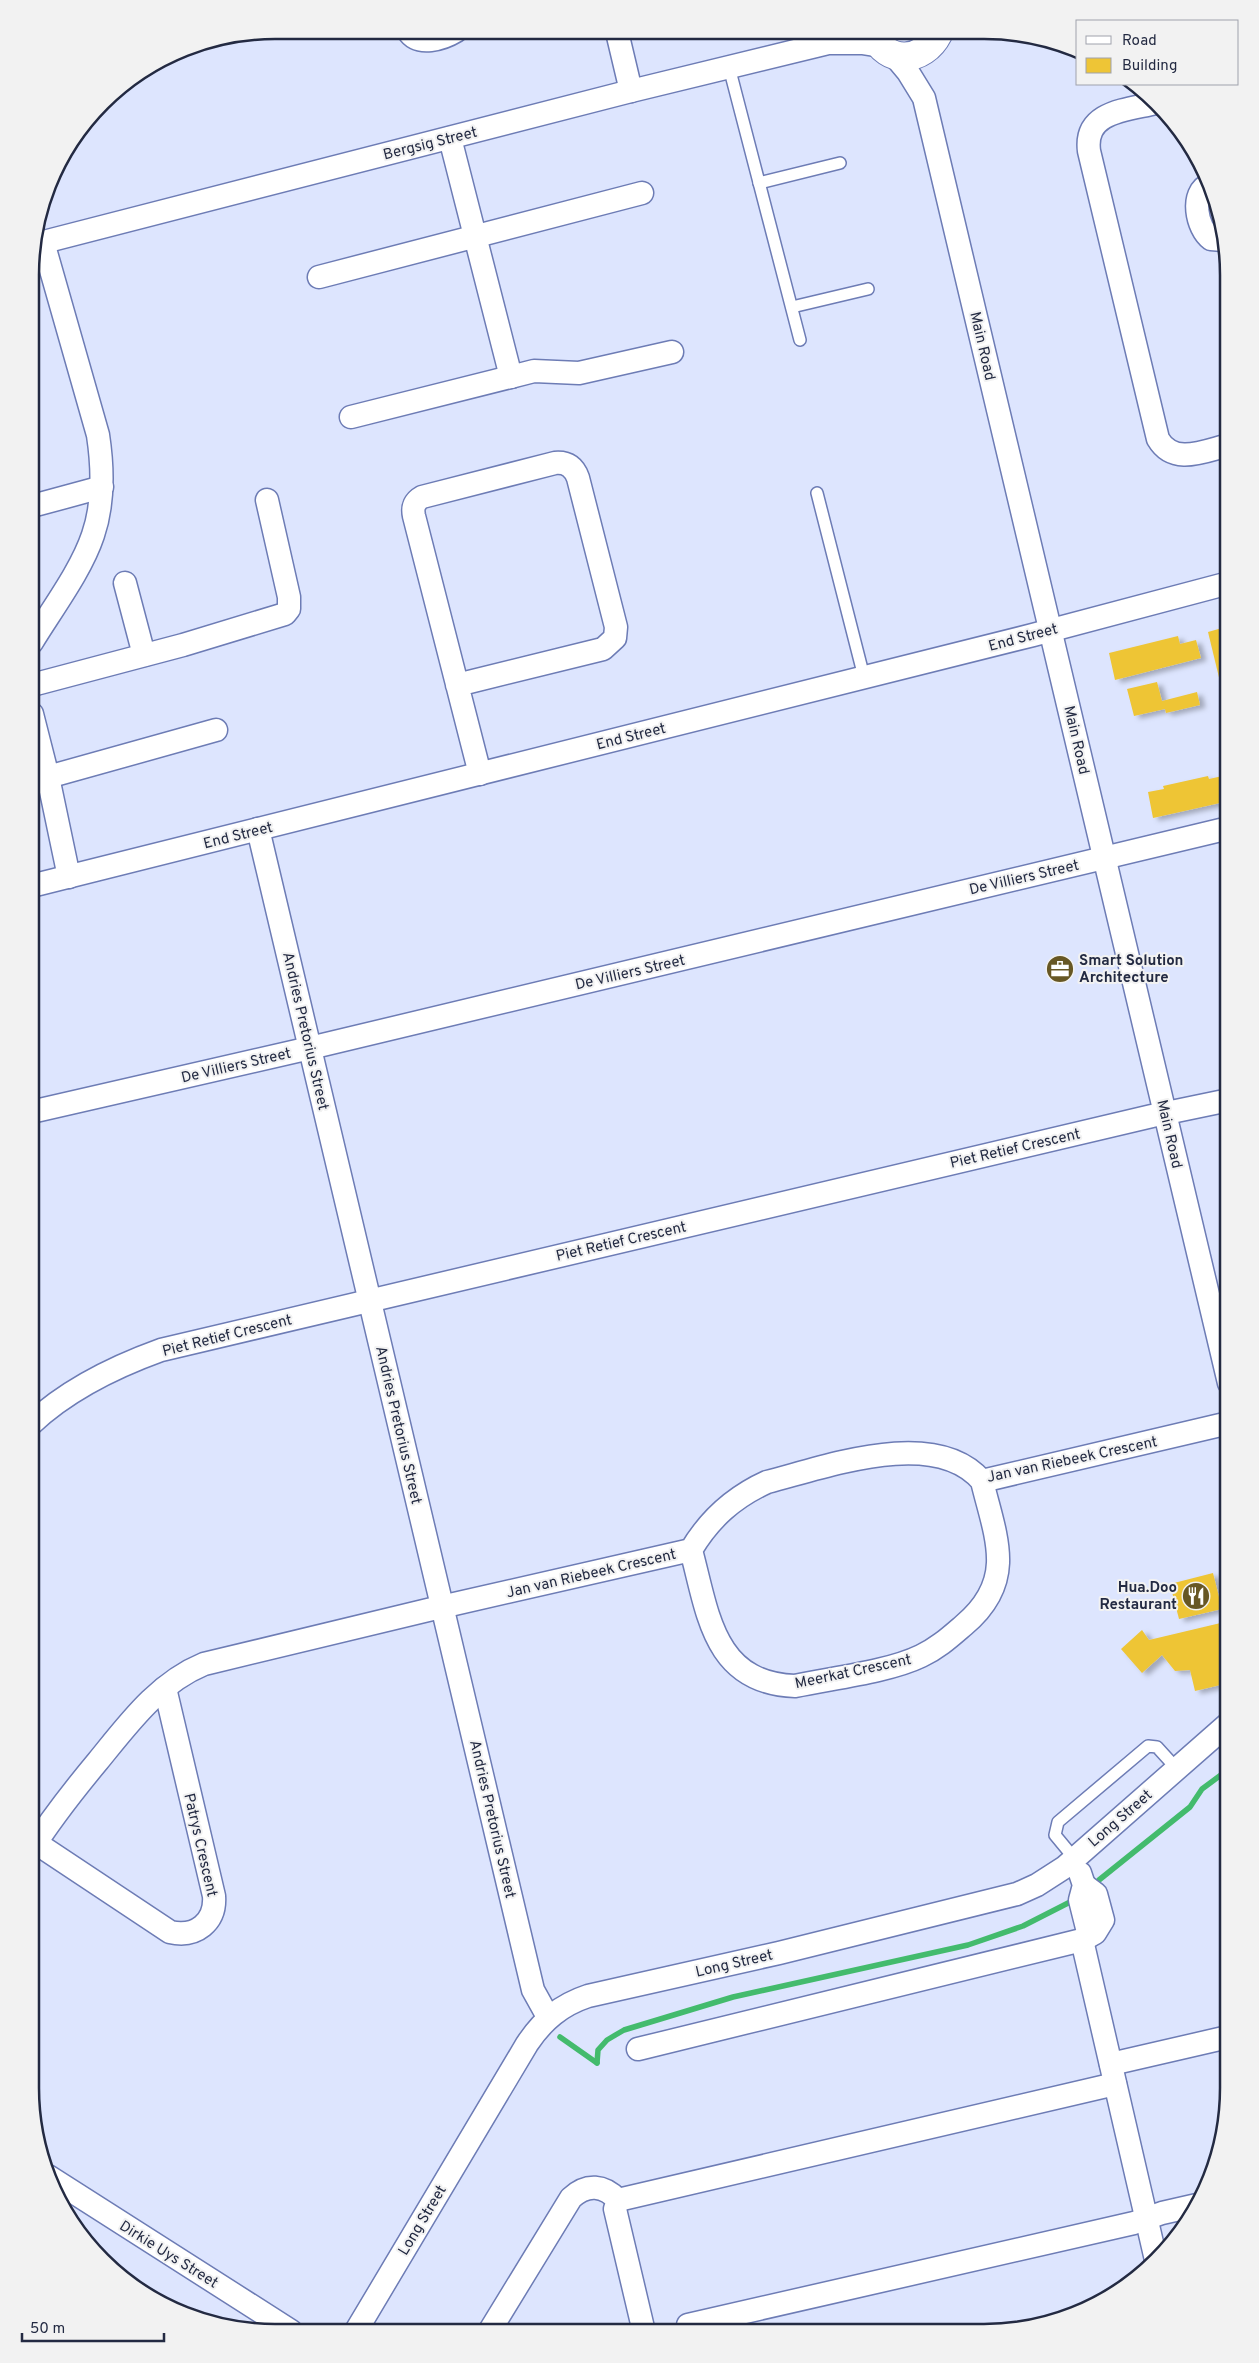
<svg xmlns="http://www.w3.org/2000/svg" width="1259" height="2363" font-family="Overpass,sans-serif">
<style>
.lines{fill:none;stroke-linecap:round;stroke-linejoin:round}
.stream{stroke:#43bb6d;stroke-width:5.5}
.building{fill:#eec536;filter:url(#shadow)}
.lane-casing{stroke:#6d7cb5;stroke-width:14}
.street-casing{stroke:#6d7cb5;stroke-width:25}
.secondary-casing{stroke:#6d7cb5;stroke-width:30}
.lane{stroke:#fff;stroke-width:11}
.street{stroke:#fff;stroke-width:22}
.secondary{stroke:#fff;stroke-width:28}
.labels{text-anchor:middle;stroke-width:4;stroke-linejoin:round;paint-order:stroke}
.street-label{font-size:15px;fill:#232a42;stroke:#f2f2f2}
.poi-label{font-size:15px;font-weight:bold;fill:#232a42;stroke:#f2f2f2;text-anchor:start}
.rim{fill:none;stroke:#232a42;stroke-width:2.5}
</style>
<defs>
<filter id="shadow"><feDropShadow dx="5.5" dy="3" stdDeviation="2.5" flood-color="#0004"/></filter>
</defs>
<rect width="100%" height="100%" fill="#dde5fe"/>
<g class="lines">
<g class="stream">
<path d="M 1099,1880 L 1190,1807 L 1202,1789 L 1229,1769"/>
<path d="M 560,2037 L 597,2063"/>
<path d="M 597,2063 L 598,2050 L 607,2040 L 624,2030 L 733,1997 L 968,1945 L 1023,1926 L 1074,1900"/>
</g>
</g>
<g class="building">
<path d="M 1229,626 L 1229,693 L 1223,694 L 1208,632 Z"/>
<path d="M 1178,636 L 1180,644 L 1196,640 L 1201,658 L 1115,680 L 1109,653 Z"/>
<path d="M 1157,682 L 1162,701 L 1197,692 L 1200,705 L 1166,713 L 1165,709 L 1134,716 L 1127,689 Z"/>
<path d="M 1227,775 L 1229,801 L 1153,818 L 1148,792 L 1164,789 L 1163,786 L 1208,776 L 1209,779 Z"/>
<path d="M 1213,1573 L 1222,1609 L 1179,1619 L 1170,1584 Z"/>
<path d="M 1229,1621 L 1229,1683 L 1195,1691 L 1190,1670 L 1175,1671 L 1162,1655 L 1142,1673 L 1121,1649 L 1142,1630 L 1149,1640 Z"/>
</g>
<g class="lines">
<defs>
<g id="lane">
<path d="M 729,67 L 800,340"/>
<path d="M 759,183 L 840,163"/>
<path d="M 792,307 L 868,289"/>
<path d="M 817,493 L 864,677"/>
<path d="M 1074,1858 L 1055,1835 L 1058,1822 L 1148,1746 L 1157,1747 L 1177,1769"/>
</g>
<g id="street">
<path d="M 408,31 C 418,47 443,39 456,31"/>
<path d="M 617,32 L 631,91"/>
<path d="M 893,54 L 908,72 L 924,98 L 1229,1383"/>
<path d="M 1156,103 C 1127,110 1084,111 1089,151 L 1158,439 C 1174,466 1204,451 1229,445"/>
<path d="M 450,138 L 511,377"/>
<path d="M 1210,184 C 1189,192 1197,229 1211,239 L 1223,240"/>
<path d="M 32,245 L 631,91 L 828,43 L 862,43 L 881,46"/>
<path d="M 319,277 L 642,193"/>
<path d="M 351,417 L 534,371 L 579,373 L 672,352"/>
<path d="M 32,506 L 102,487"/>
<path d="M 125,583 L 144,655"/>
<path d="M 32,642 C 52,609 81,571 93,535 C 104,503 103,468 98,435 L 43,242"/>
<path d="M 32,685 L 183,645 L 285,614 L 289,609 L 289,597 L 267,500"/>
<path d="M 457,685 L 603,649 L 615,638 L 616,627 L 578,478 C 574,467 567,462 555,463 L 422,497 C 415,501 412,507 414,516 C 436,602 458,688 480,774"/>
<path d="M 32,714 L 48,777 L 69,877"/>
<path d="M 48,777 L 216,730"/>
<path d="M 258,829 L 533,1990 L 548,2017"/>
<path d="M 31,886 L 1033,635 L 1229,583"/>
<path d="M 31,1112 L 310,1048 L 1229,828"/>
<path d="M 31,1424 C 68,1389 114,1367 161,1350 L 1152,1116 L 1229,1100"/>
<path d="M 982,1481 L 1229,1423"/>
<path d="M 36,1843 L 170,1932 C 196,1938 216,1922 214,1896 L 165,1688"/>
<path d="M 30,1852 C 51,1819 73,1791 98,1761 C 129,1723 158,1683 204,1664 L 428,1610 L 691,1550 C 710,1518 734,1497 767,1482 C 826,1467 935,1426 982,1481 C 988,1507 999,1537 998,1563 C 997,1588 983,1609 964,1625 C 950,1637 938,1648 921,1656 C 888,1672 832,1678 795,1686 C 713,1683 708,1613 691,1550"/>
<path d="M 1080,1873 L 1084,1885 L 1080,1900 L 1089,1936"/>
<path d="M 1082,1940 L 1156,2260"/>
<path d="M 638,2049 L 1082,1940 L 1095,1933 L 1103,1920 L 1096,1894 L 1084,1885"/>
<path d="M 1111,2064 L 1228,2037"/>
<path d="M 48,2176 L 291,2331"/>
<path d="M 618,2200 L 1115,2084"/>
<path d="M 618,2200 L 615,2209 L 644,2332"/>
<path d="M 688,2325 L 1134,2223 L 1162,2213 L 1197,2205"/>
<path d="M 356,2331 L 527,2044 C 543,2020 561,2005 588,1996 L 779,1953 L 1017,1894 L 1037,1885 L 1065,1867 L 1229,1723"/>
<path d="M 489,2332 L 571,2198 C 587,2183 604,2185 618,2200"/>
</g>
<path id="secondary" d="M 874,34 C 886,66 924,62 938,34"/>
</defs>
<use href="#lane" class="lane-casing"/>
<use href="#street" class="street-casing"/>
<use href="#secondary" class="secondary-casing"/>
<use href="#lane" class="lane"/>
<use href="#street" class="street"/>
<use href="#secondary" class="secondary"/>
</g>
<defs>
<symbol id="office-disc" viewBox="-11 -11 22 22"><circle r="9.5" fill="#675724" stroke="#f2f2f2"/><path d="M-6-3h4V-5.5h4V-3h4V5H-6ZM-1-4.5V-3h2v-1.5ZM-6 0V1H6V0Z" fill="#fff"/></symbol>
<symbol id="restaurant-disc" viewBox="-11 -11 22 22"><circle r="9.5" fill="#675724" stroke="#f2f2f2"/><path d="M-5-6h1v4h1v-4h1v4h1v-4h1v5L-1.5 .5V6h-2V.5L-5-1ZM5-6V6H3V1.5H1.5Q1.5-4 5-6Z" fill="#fff"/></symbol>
</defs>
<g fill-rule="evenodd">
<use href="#office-disc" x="1044" y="953" width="32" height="32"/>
<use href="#restaurant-disc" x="1180" y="1580" width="32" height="32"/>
</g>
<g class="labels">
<g class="street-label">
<text transform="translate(430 143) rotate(-14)" y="5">Bergsig Street</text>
<text transform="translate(983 346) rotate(77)" y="5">Main Road</text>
<text transform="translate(1023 637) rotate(-15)" y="5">End Street</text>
<text transform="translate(631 736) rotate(-14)" y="5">End Street</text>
<text transform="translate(1077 740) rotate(77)" y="5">Main Road</text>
<text transform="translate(238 835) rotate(-14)" y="5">End Street</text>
<text transform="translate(1024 877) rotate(-13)" y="5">De Villiers Street</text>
<text transform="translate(630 972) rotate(-13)" y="5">De Villiers Street</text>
<text transform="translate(306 1031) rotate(77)" y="5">Andries Pretorius Street</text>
<text transform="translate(236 1065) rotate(-13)" y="5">De Villiers Street</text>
<text transform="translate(1170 1134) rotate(77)" y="5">Main Road</text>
<text transform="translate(1015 1148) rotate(-13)" y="5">Piet Retief Crescent</text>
<text transform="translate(621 1241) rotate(-13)" y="5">Piet Retief Crescent</text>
<text transform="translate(227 1335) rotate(-14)" y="5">Piet Retief Crescent</text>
<text transform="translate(399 1425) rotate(77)" y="5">Andries Pretorius Street</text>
<text transform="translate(1072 1459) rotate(-12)" y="5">Jan van Riebeek Crescent</text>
<text transform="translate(591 1573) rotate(-13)" y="5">Jan van Riebeek Crescent</text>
<text transform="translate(853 1671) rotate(-12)" y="5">Meerkat Crescent</text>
<text transform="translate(1120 1818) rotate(-41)" y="5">Long Street</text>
<text transform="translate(493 1819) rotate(77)" y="5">Andries Pretorius Street</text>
<text transform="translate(201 1845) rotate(77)" y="5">Patrys Crescent</text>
<text transform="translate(734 1963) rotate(-13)" y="5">Long Street</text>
<text transform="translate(422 2220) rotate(-59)" y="5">Long Street</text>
<text transform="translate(169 2254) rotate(32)" y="5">Dirkie Uys Street</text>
</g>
<g class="poi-label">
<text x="1079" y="965">Smart Solution<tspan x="1079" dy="17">Architecture</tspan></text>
<text x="1177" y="1592" text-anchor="end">Hua.Doo<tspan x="1177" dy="17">Restaurant</tspan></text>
</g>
</g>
<path d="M0 0H1259V2363H0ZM275 39H984A236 236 0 0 1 1220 275V2088A236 236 0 0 1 984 2324H275A236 236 0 0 1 39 2088V275A236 236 0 0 1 275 39Z" fill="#f2f2f2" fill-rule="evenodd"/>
<path class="rim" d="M275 39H984A236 236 0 0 1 1220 275V2088A236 236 0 0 1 984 2324H275A236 236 0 0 1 39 2088V275A236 236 0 0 1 275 39Z"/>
<rect x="1076" y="20" width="162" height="65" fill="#f2f2f2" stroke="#9fa2ac"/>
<rect x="1086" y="36" width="25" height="8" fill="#ffffff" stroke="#9fa2ac"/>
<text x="1122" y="45" font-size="15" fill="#232a42">Road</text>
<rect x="1086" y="58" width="25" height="15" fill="#eec536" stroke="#9fa2ac"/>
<text x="1122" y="70" font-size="15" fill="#232a42">Building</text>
<path d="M22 2333v8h142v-8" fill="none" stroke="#232a42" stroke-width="2.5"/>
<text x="30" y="2333" font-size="15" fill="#232a42" stroke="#f2f2f2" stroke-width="4" paint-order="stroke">50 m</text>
</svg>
